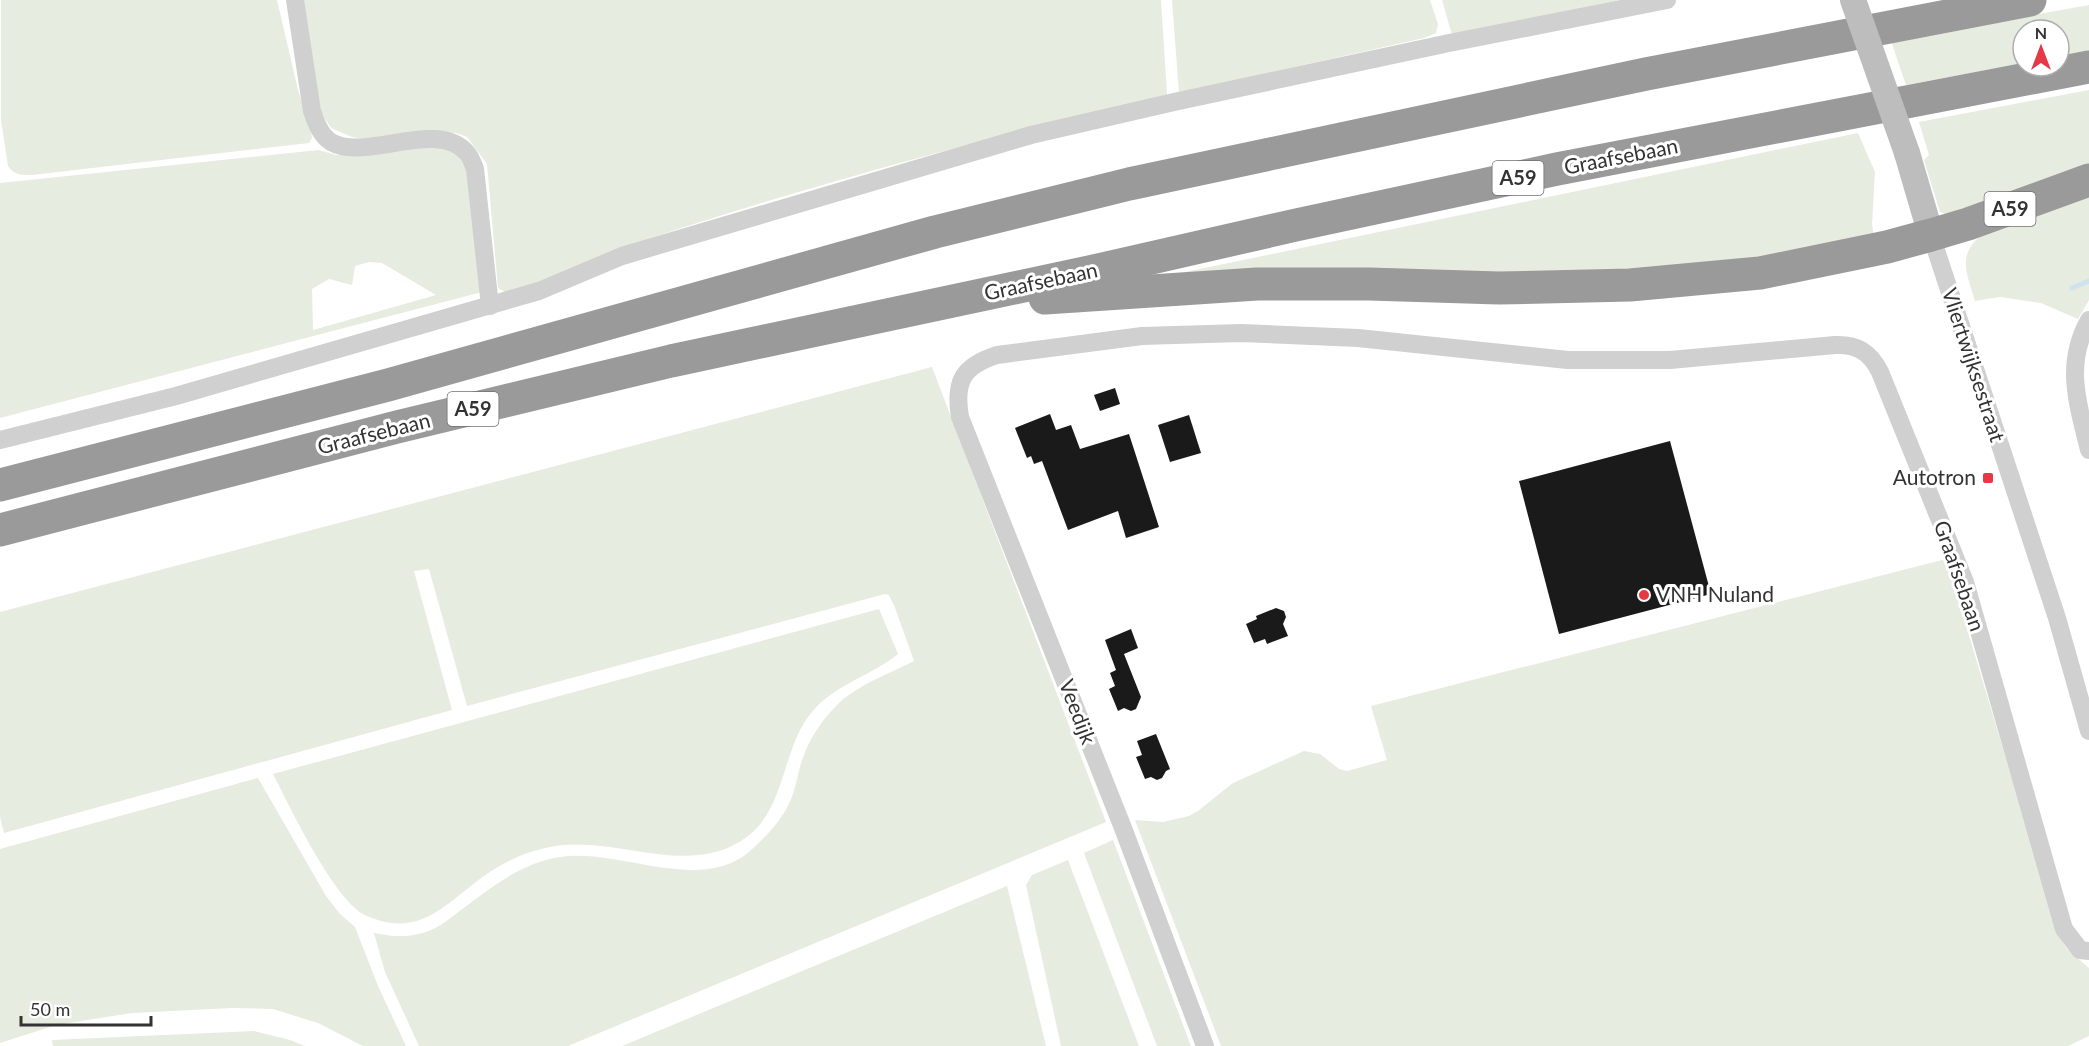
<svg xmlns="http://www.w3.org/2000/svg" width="2089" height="1046" font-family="Lato,sans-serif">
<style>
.green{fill:#e6ecdf;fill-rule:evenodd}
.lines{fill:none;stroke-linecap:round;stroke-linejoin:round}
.stream{stroke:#cfe2ee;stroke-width:5}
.building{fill:#1a1a1a}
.street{stroke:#d0d0d0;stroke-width:18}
.secondary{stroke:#bdbdbd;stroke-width:26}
.highway{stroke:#9a9a9a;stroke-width:33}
.secondary-bridge{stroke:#bdbdbd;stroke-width:26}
.poi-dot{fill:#e63946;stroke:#fff;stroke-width:2}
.labels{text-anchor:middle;stroke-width:6;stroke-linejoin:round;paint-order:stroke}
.shield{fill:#fff;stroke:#707070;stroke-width:1.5}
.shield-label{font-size:20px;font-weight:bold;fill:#333}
.street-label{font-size:21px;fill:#333;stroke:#fff}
.poi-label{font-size:21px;fill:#333;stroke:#fff;text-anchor:end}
</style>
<rect width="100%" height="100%" fill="#fff"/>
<g class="green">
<path d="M 1,0 L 277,0 L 298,90 L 311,129 L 312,138 L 309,143 L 32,175 C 21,175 14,175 8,166 L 1,120 Z"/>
<path d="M 294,0 L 1161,0 L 1167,95 C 995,136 823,181 654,237 C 605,253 558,276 510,295 L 498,288 L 487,164 L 467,137 L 456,133 L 435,132 L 365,139 L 352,137 L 331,128 L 322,114 L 316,97 Z"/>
<path d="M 1172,0 L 1430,0 L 1438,24 L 1436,33 L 1424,38 L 1179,93 Z"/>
<path d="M 1442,0 L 1620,0 L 1452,35 Z"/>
<path d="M 2089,5 L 2089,51 L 2059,57 L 2059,30 L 2023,30 L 2023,63 L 1906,85 L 1891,41 Z"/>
<path d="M 2089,90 L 2089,172 L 1958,218 L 1940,212 L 1924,160 L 1929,155 L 1919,122 Z"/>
<path d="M 1858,133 L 1875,172 L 1872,224 L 1874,239 L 1757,261 L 1629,274 L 1137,282 Z"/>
<path d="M 435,146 L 453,151 L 472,170 L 482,292 L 0,418 L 0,183 L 319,150 L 336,155 ZM 369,262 L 382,263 L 436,295 L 313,330 L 312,289 L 329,279 L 352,285 L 355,266 Z"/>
<path d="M 2089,195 L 2089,300 L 2078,319 L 2041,303 L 2000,297 L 1975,301 C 1967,273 1956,255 1983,234 Z"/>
<path d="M 932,367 L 1106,822 L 568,1046 L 419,1046 L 385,972 L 374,933 C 389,936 403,938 418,934 C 435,931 448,920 461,910 C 492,887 521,863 560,857 C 619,848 699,894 749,852 C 766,837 783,819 791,799 C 797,785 798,769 804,755 C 810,738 823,719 836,706 C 856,685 889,674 914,661 L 894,605 L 889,595 L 885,594 L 467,706 L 429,569 L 414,571 L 452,710 L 4,833 L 0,817 L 0,612 Z"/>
<path d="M 1946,559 L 2060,938 L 2067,949 L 2089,968 L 2089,1036 L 2068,1046 L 1221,1046 L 1135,820 L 1163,822 L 1189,816 L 1198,811 L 1233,783 L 1304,751 L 1320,754 L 1339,769 L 1347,771 L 1387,760 L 1371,706 Z"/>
<path d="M 879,609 L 898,654 C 871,676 835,684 812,712 C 782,747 786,807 748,836 C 688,882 612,831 545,848 C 523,853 502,863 484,876 C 445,904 420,939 367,916 C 335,903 290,807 273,774 Z"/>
<path d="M 258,778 L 326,896 L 340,914 L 355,927 L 378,986 L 406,1046 L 363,1046 L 318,1023 L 273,1009 L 232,1008 L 132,1013 L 56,1025 L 0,1043 L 0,849 Z"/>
<path d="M 1113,840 L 1191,1046 L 1157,1046 L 1084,853 Z"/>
<path d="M 1068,860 L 1139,1046 L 1061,1046 L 1026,885 L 1032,875 Z"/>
<path d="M 1007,886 L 1046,1046 L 622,1046 Z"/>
<path d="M 254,1031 L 290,1040 L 305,1046 L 53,1046 L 52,1040 Z"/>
</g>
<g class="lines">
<path class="stream" d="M 2072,288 L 2089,281"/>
</g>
<g class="building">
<path d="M 1115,388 L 1120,404 L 1100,411 L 1094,395 Z"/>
<path d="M 1050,414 L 1056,430 L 1071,425 L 1080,449 L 1129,434 L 1159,527 L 1126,538 L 1118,511 L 1068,530 L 1042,461 L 1034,464 L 1031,456 L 1027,458 L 1015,428 Z"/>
<path d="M 1189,415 L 1201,453 L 1170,462 L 1158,425 Z"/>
<path d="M 1670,441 L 1711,594 L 1559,634 L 1519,481 Z"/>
<path d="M 1276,608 L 1284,611 L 1286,617 L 1283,624 L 1288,636 L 1267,644 L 1265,639 L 1254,643 L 1246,624 L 1257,619 L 1256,616 Z"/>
<path d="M 1131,629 L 1138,648 L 1124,654 L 1141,697 L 1136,709 L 1131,711 L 1124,708 L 1118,711 L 1109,689 L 1115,686 L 1110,673 L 1116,670 L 1105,640 Z"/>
<path d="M 1156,734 L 1170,769 L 1166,771 L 1162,778 L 1157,780 L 1151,777 L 1145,779 L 1136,757 L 1142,755 L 1137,741 Z"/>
</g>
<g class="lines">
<g class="street">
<path d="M 295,0 L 312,111 C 316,122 320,135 331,142 C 365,162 438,118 467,153 C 471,157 473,164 475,169 L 490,306"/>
<path d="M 1931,235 L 2057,618 L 2089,731"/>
<path d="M 2089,320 C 2064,365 2078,404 2089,450"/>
<path d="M 0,440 L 176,396 L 539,291 L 622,256 L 1031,135 L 1174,102 L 1449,43 L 1667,0"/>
<path d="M 1205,1046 L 1123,828 L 960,417 C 954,381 963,366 997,355 L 1142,336 L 1241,333 L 1358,338 L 1568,360 L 1670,360 L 1835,345 C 1857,344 1870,352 1880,372 L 1965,582 L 2064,929 L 2080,950 L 2089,951"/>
</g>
<path class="secondary" d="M 1907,153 L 1931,235"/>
<g class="highway">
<path d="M 1045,298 L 1257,284 L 1369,284 L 1499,288 L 1630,285 L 1760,273 L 1887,247 L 1931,235 L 1968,224 L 2089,180"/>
<path d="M 0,485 L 388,385 L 935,232 L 1129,184 L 1646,74 L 2030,0"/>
<path d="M 0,530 L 397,427 L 671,361 L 1103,269 L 1296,225 L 1557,169 L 2089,67"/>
</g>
<path class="secondary-bridge" d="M 1853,0 L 1907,153"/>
</g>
<g class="poi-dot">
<rect x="1982" y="472" width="12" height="12" rx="3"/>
<circle cx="1644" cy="595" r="6"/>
</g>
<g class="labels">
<g class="shield">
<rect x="1492.5" y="161" width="51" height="34" rx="4.5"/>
<rect x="1984.5" y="192" width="51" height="34" rx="4.5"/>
<rect x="447.5" y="392" width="51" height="34" rx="4.5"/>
</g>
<g class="shield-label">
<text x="1518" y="185">A59</text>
<text x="2010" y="216">A59</text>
<text x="473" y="416">A59</text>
</g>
<g class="street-label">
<text transform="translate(1621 157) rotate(-11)" y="7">Graafsebaan</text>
<text transform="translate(1041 282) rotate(-12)" y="7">Graafsebaan</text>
<text transform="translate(1973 365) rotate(72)" y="7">Vliertwijksestraat</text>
<text transform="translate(374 434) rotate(-14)" y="7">Graafsebaan</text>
<text transform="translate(1959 576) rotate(71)" y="7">Graafsebaan</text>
<text transform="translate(1077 712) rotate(69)" y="7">Veedijk</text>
</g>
<g class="poi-label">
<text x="1976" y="485">Autotron</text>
<text x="1656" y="602" text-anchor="start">VNH Nuland</text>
</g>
</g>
<g transform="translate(2041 48)"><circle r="28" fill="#ffffff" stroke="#adadad" stroke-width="1.5"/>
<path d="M0-4.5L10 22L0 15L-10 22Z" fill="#e63946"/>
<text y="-9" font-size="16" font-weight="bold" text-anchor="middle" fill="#333333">N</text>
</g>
<path d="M21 1016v9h130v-9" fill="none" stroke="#333333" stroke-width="3"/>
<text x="30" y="1016" font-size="18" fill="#333333" stroke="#ffffff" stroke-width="4.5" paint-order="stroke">50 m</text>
</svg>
